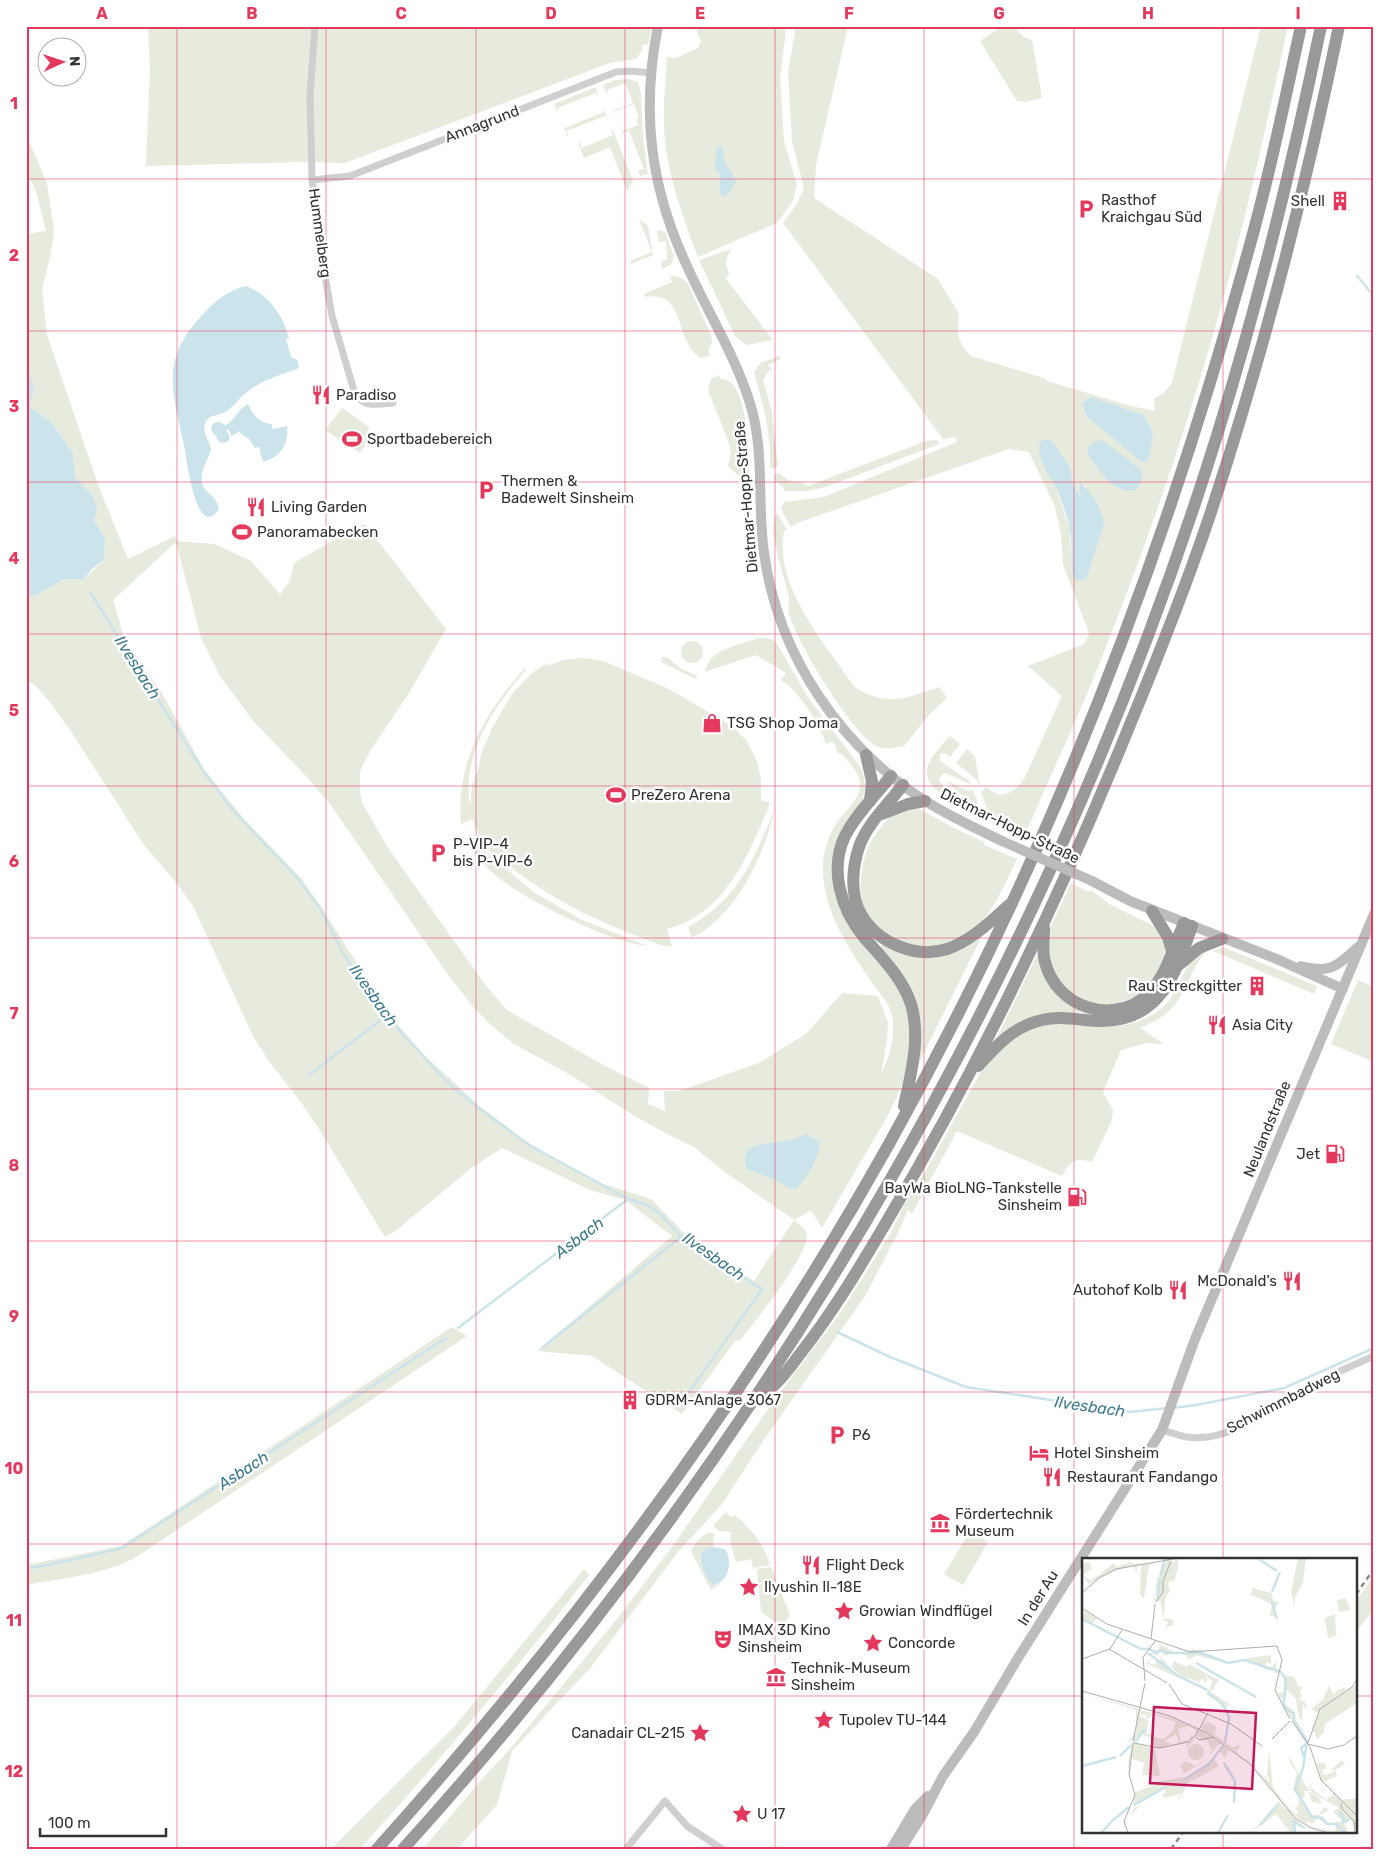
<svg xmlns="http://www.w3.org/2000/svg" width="1400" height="1875" font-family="Rubik,sans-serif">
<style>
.green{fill:#e7ebde;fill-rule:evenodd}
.water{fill:#cbe3eb}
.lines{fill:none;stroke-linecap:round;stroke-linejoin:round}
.stream{stroke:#cbe3eb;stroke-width:2.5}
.street{stroke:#cfcfcf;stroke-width:7}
.secondary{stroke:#bcbcbc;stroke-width:10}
.highway{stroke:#999;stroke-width:12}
.rail{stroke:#878787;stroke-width:2.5;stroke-dasharray:5 4;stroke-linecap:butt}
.secondary-bridge{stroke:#bcbcbc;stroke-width:10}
.grid{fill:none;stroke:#e4395c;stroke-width:1;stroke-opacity:0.55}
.labels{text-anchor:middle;stroke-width:5;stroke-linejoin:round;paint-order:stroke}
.street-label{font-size:15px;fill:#323232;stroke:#fff}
.poi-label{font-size:15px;fill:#323232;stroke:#fff;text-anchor:start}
.water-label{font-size:16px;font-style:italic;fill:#3d7a8e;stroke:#fff}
.inset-river{fill:none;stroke:#cbe3eb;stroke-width:2.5}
.inset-road{fill:none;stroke:#adadad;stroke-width:1}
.view{fill:#c2185b;fill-opacity:0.15;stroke:#c2185b;stroke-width:2.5}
.inset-edge{fill:none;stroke:#323232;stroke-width:2.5}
.neatline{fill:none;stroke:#e4395c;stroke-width:2}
.grid-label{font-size:16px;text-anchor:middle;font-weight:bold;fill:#e4395c}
</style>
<rect width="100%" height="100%" fill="#fff"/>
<g class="green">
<path d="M 148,26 L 652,26 L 648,45 L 643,44 L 642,51 L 636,59 L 610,63 L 345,163 L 302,162 L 146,166 L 150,71 Z"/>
<path d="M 697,26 L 770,26 L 786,30 L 780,78 L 784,141 L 797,185 L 793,201 L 777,223 L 698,257 C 682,215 665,169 664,123 C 663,101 666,79 667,57 L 676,58 L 698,48 L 701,41 L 697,33 Z"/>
<path d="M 796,26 L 848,26 L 816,165 L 814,198 L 938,279 L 959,314 L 958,328 L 959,339 L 963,347 L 971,356 L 1044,378 L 1047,381 L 1131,406 L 1155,411 L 1154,399 L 1165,392 L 1172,383 L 1261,26 L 1288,26 C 1266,129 1243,231 1214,332 C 1180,450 1138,568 1092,682 C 1070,735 1045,787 1023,840 L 993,825 L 981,792 L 987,787 C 1001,802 1014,792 1024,779 L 1062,696 L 1028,666 L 1084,644 L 1089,633 L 1063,564 L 1061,534 L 1055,507 L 1029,452 L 1009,449 L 800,522 L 791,527 L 781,509 L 784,502 L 824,497 L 957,442 L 955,437 L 943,439 L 783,223 L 797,204 L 804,188 L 792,141 L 788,72 ZM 1082,404 L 1139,460 L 1087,417 ZM 1046,440 L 1052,441 L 1071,469 L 1072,482 L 1081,497 L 1079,482 L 1086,487 L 1073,577 L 1071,567 L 1070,530 L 1057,491 Z"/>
<path d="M 1002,26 L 1013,26 L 1024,37 L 1032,40 L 1042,98 L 1025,102 L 1017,101 L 980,41 Z"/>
<path d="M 628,79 L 638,82 L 641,93 L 643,138 L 648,174 L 640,176 L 638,171 L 644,169 L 629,131 L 623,133 L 620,126 L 623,131 L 638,125 L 636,120 L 639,118 L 634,104 L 615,111 L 617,117 L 612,105 L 615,110 L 633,103 L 625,83 L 607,90 L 609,97 L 603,85 L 616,80 Z"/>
<path d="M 596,87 L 599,98 L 596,93 L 557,108 L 558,114 L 554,104 Z"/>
<path d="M 602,106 L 603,107 L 608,121 L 605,116 L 566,131 L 569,137 L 567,136 L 562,122 L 565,128 L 604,112 Z"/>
<path d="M 611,130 L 613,130 L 633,181 L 627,191 L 610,147 L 584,158 L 578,143 L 579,141 L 582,148 L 613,135 Z"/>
<path d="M 26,133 L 47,184 L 54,230 L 51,253 L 42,289 L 47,335 L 99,487 L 128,559 L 175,536 L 177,541 L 215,544 L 251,561 L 280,594 L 290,581 L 294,563 L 346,533 L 365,524 L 446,629 L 409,693 L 370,751 L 360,771 L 360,792 L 362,803 L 390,851 L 487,987 L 507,1010 L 605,1066 L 649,1088 L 648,1104 L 665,1111 L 664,1091 L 679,1091 L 759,1063 L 807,1033 L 842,993 L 878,996 L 888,1023 L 887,1039 L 881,1075 C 889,1056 896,1038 892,1016 C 890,1004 878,991 871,981 C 847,945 821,908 823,863 C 824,850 829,835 836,824 C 845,809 867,796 858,775 C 854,768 847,760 842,754 L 837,753 L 835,744 L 831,742 L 825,744 L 825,740 C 814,718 802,694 781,680 L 786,673 L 756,655 L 705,672 C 706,666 710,659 715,655 C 719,650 753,639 760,638 C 767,637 771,639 776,642 L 807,696 L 861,768 L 864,776 L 865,784 L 863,799 L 832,869 L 905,1002 L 910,1024 L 910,1058 L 900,1090 L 887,1117 L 822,1228 L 811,1210 L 794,1220 C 798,1224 806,1229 807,1234 C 809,1255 754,1323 740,1340 L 735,1341 L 682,1414 L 592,1356 L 537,1351 L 672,1236 L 625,1200 L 590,1190 L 502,1148 L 470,1169 L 394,1232 L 385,1237 L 319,1129 L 303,1105 L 268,1060 L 253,1036 L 193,906 L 174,880 L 144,845 L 70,730 L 49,701 L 35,685 L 26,680 L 26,597 L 37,595 L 64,579 L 84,579 L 104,560 L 105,538 L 94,520 L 93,496 L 75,477 L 73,453 L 51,422 L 30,407 L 34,389 L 26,355 L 26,234 L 46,231 L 36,191 L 26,171 ZM 176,542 L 201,638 L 220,676 L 254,722 L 305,775 L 330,804 L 446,972 L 474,1008 L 492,1026 L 514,1044 L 567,1073 L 633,1115 L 667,1134 L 694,1147 L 722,1170 L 794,1220 L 754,1281 L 685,1234 L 651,1199 L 588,1179 L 530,1144 L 481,1107 L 424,1055 L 388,1013 L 322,908 L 301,878 L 244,819 L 204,769 L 161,691 L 126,644 L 113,600 Z"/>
<path d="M 639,219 L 648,226 L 653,255 L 631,264 L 630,261 L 652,252 Z"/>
<path d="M 657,230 L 665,232 L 674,256 L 671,265 L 662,269 L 661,261 L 667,260 L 666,241 L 659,242 Z"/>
<path d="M 731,249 C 726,259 724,263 729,273 L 726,279 L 773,340 L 747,345 L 735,336 L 699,260 Z"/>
<path d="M 670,276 C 679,276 682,277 688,284 L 711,335 L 712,343 L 708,352 L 710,356 L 701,358 C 674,343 687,290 646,297 L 644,294 L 672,282 Z"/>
<path d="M 779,356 L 781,359 L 768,365 L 772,369 L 767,373 L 763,380 L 772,412 L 778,466 L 774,468 L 770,468 L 770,449 L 766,417 L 754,372 L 761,363 Z"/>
<path d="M 719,375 L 721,379 C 724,380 727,380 729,381 C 746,390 751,455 749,472 L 741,478 L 728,466 L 731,455 L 730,446 L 708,390 L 711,379 Z"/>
<path d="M 342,408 L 369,427 L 364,447 L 360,453 L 325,430 Z"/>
<path d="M 937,440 L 939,444 L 826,487 L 807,491 L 784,491 L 783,487 L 774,480 L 775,474 L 780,473 C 790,486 798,478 808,486 L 926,441 Z"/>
<path d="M 777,513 L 787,530 L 784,531 C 775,577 811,627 837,662 C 843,670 848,680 855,687 C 860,692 873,696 880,698 C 900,703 920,693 939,687 L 947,698 L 928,716 L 904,746 C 895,747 886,750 878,747 C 853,736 796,641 789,614 C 788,609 789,603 789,598 C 787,587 783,576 780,565 C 777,549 768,527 777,513 Z"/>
<circle cx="692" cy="652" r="11"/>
<path d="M 663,657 L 667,657 L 680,668 L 697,676 L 696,679 L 663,663 L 661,662 Z"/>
<path d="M 583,658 L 603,661 L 669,689 L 732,726 L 746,740 L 756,759 L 761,778 L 761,800 L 770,803 C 750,853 725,915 667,929 L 672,946 L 664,946 C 609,927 558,904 512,868 C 504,862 495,856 488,849 C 480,840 476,829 472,819 L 461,824 C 455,764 486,710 525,668 L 526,670 C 494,706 461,755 470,806 L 472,785 L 479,767 L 481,754 L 492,728 L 512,694 L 532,673 L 547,663 L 548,666 L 563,660 Z"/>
<path d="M 950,736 L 960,744 L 950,757 L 944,753 L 940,754 L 940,761 L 969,781 L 970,784 L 945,773 L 941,775 L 939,780 L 946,790 L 970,811 C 954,801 915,786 930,761 C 935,752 943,744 950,736 Z"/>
<path d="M 967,749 L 975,756 L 980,786 L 976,779 L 956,763 Z"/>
<path d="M 945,780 L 967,791 L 973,790 L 979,806 L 977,808 Z"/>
<path d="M 776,805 C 764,855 739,913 692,938 L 688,927 C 738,901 757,854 776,805 Z"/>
<path d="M 918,808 L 952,827 L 984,842 L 984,845 L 1017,859 C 1006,882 996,906 979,925 C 950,957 889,954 867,915 C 857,897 860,867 868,848 C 871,840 877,833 882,826 C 886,821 890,815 895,812 C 902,810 911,810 918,808 Z"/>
<path d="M 477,836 L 487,853 L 535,893 L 580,919 L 648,946 C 612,943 537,905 507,884 C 491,873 474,857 466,839 Z"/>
<path d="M 1071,883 L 1089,892 L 1091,890 L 1109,904 L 1156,927 L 1162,935 L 1166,947 L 1165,956 L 1160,969 L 1147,990 L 1116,1006 L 1084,1004 L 1055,979 L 1048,954 L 1050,928 Z"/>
<path d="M 978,940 L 980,940 L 919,1063 L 921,1038 L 881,947 L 883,944 L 900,951 L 966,946 Z"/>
<path d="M 1223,947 L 1317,986 L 1314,994 L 1213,951 Z"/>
<path d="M 1208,950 C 1194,964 1191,977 1182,994 C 1173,1011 1158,1021 1140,1028 L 1164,1044 L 1147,1043 L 1121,1050 L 1103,1092 L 1113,1110 L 1112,1120 L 1092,1162 C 1076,1157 1069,1161 1062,1176 L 957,1131 L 912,1214 L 908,1210 L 898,1233 L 865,1296 L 761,1444 L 722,1504 L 678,1552 L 591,1667 L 512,1751 L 497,1805 L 457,1849 L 423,1849 L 481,1780 L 510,1749 L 617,1619 L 672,1547 L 775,1399 L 841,1312 L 892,1231 L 904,1205 L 919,1183 L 988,1059 C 1007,1039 1033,1022 1061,1022 C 1071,1021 1081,1025 1091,1026 C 1111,1028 1132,1026 1150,1016 C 1161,1010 1168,1003 1174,993 C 1184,977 1188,953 1208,950 Z"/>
<path d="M 1039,951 L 1080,1009 L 1079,1014 L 996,1039 Z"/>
<path d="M 1358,980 L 1374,987 L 1374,1062 L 1331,1044 Z"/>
<path d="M 452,1327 L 467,1336 L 138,1556 C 105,1575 63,1578 26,1585 L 26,1565 L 121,1546 Z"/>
<path d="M 726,1512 L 731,1517 L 735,1515 C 750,1527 765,1546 770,1565 L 753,1568 L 751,1559 L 736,1562 L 730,1542 L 731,1532 L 719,1531 L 713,1526 Z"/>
<path d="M 970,1531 L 988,1542 L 963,1585 L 944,1574 Z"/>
<path d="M 709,1532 L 714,1534 L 713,1547 L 701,1553 L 700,1560 L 712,1584 L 717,1585 L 720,1583 L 719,1585 L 711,1590 L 691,1551 C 694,1544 702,1535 709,1532 Z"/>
<path d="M 771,1567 L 790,1615 L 782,1627 L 761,1612 L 757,1569 Z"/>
<path d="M 584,1569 L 589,1575 C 516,1670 440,1760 360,1849 L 331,1849 L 454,1727 Z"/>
<path d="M 1374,1576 L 1374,1609 L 1356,1632 L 1356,1601 Z"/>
</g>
<g class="water">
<path d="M 719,147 L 723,149 L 725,163 L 737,181 L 727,195 L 722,197 L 720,193 L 720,174 L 715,168 L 716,151 Z"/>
<path d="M 246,286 C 268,294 284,316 289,338 L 286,339 L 291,357 L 297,360 L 299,367 L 297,369 C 280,375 262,380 247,392 C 240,397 235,405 227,411 C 220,416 208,414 205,424 C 202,433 210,441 211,450 C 207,462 198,474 203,486 C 207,495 226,503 215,514 C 196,533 186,458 185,450 C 173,392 158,360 205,312 C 216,300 231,289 246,286 Z"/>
<path d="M 26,355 L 34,389 L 30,407 L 51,422 L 73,453 L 75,477 L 93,496 L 97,511 L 94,520 L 105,538 L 104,560 L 92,569 L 84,579 L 64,579 L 37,595 L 26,597 Z"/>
<path d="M 1091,397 L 1143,415 L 1153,432 L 1150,454 L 1146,463 L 1139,460 L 1087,417 L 1082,404 Z"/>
<path d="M 248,404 C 253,415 259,423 272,424 L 272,429 L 287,426 C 289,444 280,458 263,462 L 259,447 L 255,448 L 249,439 L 240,433 L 240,431 L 232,436 L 228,429 L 226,430 L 230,437 L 228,441 L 224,443 L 219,442 L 216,436 L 212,432 L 211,427 L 214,423 L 219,422 L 226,425 C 235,420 237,410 248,404 Z"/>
<path d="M 1043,440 L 1050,440 L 1054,443 L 1071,469 L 1072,482 L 1080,496 L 1079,481 C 1090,491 1103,509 1104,524 L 1086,579 L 1077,580 L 1073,577 C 1070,564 1072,551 1071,538 C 1070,523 1063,506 1058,492 C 1051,476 1035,459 1040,442 Z"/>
<path d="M 1099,440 L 1105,442 L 1141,470 L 1142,480 L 1136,490 C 1113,494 1100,471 1088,455 L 1088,447 L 1096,441 Z"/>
<path d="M 806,1134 L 820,1142 C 819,1158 808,1177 796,1189 L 789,1188 L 775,1180 L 747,1169 C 736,1139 773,1145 791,1140 C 796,1139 801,1136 806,1134 Z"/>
<path d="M 714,1547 L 725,1549 C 733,1560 729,1583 713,1585 C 706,1578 699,1563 701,1553 L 708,1548 Z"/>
</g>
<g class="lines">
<g class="stream">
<path d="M 1357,276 L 1374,296"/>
<path d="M 90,592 L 204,772 L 231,808 L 300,881 L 321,910 L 343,953 L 386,1016 L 451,1086 L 480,1109 L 529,1145 L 628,1199 C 663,1207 663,1222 687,1241 C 711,1259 737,1274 762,1289 L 680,1405"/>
<path d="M 309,1075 L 386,1016"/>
<path d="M 458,1328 L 628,1199"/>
<path d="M 837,1332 L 890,1357 L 966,1387 L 1130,1412 L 1167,1408"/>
<path d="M 543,1347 L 682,1236"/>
<path d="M 1173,1408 L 1196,1405 L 1284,1388 L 1374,1348"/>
<path d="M 26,1569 L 76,1559 L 122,1548 L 446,1338"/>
</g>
<g class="street">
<path d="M 315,26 L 310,95 L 312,180 L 320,247 L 332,316 L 355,394 C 364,408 378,404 393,403"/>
<path d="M 312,180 L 350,176 L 616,72 L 631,71 L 651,73"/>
<path d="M 1162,1430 C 1170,1432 1179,1436 1187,1437 C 1232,1443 1271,1407 1308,1387 C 1329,1375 1352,1366 1374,1356"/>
<path d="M 626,1849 L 665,1801 L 687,1826 L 722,1849"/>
</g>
<g class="secondary">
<path d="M 658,26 C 641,111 650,187 687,266 C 707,311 735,355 750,403 C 765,451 757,503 764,553 C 778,655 840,747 927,802 C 951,817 977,829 1002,841"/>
<path d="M 1092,881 L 1130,901 L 1279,960 L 1343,989"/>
<path d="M 1301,966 C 1331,974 1337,966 1358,947"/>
<path d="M 891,1849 L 915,1809 L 928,1796"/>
<path d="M 901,1849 L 923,1814 L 943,1776 L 974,1732 L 1018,1658 L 1162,1430 L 1195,1339 L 1374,914"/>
</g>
<g class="highway">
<path d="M 866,755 L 872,781 L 870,801"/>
<path d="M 891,776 C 876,795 856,814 845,836 C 829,869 841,909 863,936 C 881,957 902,977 911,1004 C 921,1038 911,1073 904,1106"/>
<path d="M 903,785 C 888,804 867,824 859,847 C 852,868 850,895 861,914 C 877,943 916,959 947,949 C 971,941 990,922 1009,905"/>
<path d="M 882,814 L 908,804 L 925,801"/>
<path d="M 1152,911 L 1168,937 L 1172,951"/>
<path d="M 1044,928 C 1044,938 1042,952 1045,962 C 1056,1007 1113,1027 1148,994 C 1166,977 1174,946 1184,923"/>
<path d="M 1180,964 L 1199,948 L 1222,939"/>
<path d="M 978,1066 C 996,1046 1014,1026 1042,1020 C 1062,1015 1082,1021 1103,1021 C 1161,1020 1176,973 1192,926"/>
<path d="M 759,1397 C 778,1385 787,1371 800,1354 C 833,1312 860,1267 887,1221 C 981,1063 1060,897 1129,727 C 1158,657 1186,586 1210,515 C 1263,355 1305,191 1339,26"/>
<path d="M 377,1849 C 571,1633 747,1398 889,1144 C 1045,865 1161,567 1246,259 C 1268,182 1284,104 1301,26"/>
<path d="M 403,1849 C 772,1441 1056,955 1219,429 C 1260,296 1293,162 1321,26"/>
</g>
<g class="rail">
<path d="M 1356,1594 L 1374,1569"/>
<path d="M 1171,1849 L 1184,1831"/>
</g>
<path class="secondary-bridge" d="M 1002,841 L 1092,881"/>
</g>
<path class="grid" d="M 177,26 L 177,1849M 326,26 L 326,1849M 476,26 L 476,1849M 625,26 L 625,1849M 775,26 L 775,1849M 924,26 L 924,1849M 1074,26 L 1074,1849M 1223,26 L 1223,1559M 26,179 L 1374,179M 26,331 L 1374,331M 26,482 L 1374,482M 26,634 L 1374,634M 26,786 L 1374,786M 26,938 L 1374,938M 26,1089 L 1374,1089M 26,1241 L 1374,1241M 26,1392 L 1374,1392M 26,1544 L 1374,1544M 26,1696 L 1084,1696M 1356,1696 L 1374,1696M 1223,1831 L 1223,1849"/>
<defs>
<symbol id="building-bare" viewBox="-9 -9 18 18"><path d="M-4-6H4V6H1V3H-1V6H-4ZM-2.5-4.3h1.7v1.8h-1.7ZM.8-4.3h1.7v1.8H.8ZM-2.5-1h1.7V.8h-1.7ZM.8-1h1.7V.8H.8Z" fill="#e4395c" stroke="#fff" stroke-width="2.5" paint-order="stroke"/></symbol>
<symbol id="parking-bare" viewBox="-9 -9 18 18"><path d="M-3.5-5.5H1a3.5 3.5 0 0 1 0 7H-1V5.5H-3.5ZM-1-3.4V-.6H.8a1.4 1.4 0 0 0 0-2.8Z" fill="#e4395c" stroke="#fff" stroke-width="2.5" paint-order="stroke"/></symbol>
<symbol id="restaurant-bare" viewBox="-9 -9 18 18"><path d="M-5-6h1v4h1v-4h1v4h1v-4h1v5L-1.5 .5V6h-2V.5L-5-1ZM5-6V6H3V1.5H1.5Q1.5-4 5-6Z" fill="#e4395c" stroke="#fff" stroke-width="2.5" paint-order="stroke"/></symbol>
<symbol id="stadium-bare" viewBox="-9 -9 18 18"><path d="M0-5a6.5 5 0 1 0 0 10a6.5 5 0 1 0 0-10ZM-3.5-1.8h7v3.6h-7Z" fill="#e4395c" stroke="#fff" stroke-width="2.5" paint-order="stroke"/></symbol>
<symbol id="shop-bare" viewBox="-9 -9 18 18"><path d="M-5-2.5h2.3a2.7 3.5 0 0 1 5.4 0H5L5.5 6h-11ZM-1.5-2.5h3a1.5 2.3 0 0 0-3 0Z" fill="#e4395c" stroke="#fff" stroke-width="2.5" paint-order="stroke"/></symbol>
<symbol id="fuel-bare" viewBox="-9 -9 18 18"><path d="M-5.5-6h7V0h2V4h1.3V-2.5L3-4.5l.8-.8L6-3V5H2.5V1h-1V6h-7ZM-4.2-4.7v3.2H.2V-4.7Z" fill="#e4395c" stroke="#fff" stroke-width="2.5" paint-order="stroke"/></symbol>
<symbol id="hotel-bare" viewBox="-9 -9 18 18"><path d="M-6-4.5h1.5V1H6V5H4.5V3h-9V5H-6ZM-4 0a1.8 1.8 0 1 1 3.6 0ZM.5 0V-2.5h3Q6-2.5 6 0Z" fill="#e4395c" stroke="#fff" stroke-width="2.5" paint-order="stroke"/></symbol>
<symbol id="museum-bare" viewBox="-9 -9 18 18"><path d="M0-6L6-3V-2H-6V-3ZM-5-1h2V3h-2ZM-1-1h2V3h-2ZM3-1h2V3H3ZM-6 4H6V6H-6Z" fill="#e4395c" stroke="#fff" stroke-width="2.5" paint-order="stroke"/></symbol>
<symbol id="sight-bare" viewBox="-9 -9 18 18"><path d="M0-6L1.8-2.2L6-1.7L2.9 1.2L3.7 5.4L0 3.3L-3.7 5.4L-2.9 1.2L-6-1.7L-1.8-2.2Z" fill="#e4395c" stroke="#fff" stroke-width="2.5" paint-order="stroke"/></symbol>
<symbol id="theatre-bare" viewBox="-9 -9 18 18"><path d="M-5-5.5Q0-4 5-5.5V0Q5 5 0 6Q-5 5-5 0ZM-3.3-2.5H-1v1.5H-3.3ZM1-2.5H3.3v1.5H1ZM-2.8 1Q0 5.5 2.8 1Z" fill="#e4395c" stroke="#fff" stroke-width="2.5" paint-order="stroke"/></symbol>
</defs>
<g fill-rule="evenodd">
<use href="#building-bare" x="1326" y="187" width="28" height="28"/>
<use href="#parking-bare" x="1072" y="195" width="28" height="28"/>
<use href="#restaurant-bare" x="307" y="381" width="28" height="28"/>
<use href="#stadium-bare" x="338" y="425" width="28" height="28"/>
<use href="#parking-bare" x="472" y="476" width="28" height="28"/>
<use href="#restaurant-bare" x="242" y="493" width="28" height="28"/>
<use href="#stadium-bare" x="228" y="518" width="28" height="28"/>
<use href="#shop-bare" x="698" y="709" width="28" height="28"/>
<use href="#stadium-bare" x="602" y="781" width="28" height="28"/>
<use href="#parking-bare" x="424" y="839" width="28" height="28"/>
<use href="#building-bare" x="1243" y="972" width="28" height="28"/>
<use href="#restaurant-bare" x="1203" y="1011" width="28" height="28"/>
<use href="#fuel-bare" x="1321" y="1140" width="28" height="28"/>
<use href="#fuel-bare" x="1063" y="1183" width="28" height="28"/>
<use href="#restaurant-bare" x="1278" y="1267" width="28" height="28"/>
<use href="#restaurant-bare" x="1164" y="1276" width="28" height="28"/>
<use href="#building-bare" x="616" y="1386" width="28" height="28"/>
<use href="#parking-bare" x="823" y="1421" width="28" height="28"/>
<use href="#hotel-bare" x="1025" y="1439" width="28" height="28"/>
<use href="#restaurant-bare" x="1038" y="1463" width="28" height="28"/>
<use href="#museum-bare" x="926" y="1509" width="28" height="28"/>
<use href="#restaurant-bare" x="797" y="1551" width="28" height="28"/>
<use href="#sight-bare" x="735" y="1573" width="28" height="28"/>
<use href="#sight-bare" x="830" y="1597" width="28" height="28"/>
<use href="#theatre-bare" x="709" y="1625" width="28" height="28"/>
<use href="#sight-bare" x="859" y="1629" width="28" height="28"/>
<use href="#museum-bare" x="762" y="1663" width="28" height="28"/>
<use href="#sight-bare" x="810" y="1706" width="28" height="28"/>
<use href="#sight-bare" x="686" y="1719" width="28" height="28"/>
<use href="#sight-bare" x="728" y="1800" width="28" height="28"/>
</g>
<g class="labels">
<g class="street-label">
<text transform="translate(482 124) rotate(-21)" y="5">Annagrund</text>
<text transform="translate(320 233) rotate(82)" y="5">Hummelberg</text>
<text transform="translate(746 497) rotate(-95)" y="5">Dietmar-Hopp-Straße</text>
<text transform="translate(1010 826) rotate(26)" y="5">Dietmar-Hopp-Straße</text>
<text transform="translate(1267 1129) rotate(-68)" y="5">Neulandstraße</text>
<text transform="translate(1283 1401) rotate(-27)" y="5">Schwimmbadweg</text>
<text transform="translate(1038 1598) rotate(-58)" y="5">In der Au</text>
</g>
<g class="poi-label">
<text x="1101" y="205">Rasthof<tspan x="1101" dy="17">Kraichgau Süd</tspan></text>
<text x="1325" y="206" text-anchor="end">Shell</text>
<text x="336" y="400">Paradiso</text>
<text x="367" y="444">Sportbadebereich</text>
<text x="501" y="486">Thermen &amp;<tspan x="501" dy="17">Badewelt Sinsheim</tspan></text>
<text x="271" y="512">Living Garden</text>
<text x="257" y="537">Panoramabecken</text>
<text x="727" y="728">TSG Shop Joma</text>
<text x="631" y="800">PreZero Arena</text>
<text x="453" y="849">P-VIP-4<tspan x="453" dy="17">bis P-VIP-6</tspan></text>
<text x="1242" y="991" text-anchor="end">Rau Streckgitter</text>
<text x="1232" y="1030">Asia City</text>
<text x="1320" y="1159" text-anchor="end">Jet</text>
<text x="1062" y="1193" text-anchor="end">BayWa BioLNG-Tankstelle<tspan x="1062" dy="17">Sinsheim</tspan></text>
<text x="1277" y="1286" text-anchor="end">McDonald's</text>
<text x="1163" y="1295" text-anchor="end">Autohof Kolb</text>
<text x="645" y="1405">GDRM-Anlage 3067</text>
<text x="852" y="1440">P6</text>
<text x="1054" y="1458">Hotel Sinsheim</text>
<text x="1067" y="1482">Restaurant Fandango</text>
<text x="955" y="1519">Fördertechnik<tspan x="955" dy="17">Museum</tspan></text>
<text x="826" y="1570">Flight Deck</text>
<text x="764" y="1592">Ilyushin Il-18E</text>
<text x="859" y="1616">Growian Windflügel</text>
<text x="738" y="1635">IMAX 3D Kino<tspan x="738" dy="17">Sinsheim</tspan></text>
<text x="888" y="1648">Concorde</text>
<text x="791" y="1673">Technik-Museum<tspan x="791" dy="17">Sinsheim</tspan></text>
<text x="839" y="1725">Tupolev TU-144</text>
<text x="685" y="1738" text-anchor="end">Canadair CL-215</text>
<text x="757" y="1819">U 17</text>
</g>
<g class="water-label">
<text transform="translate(138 667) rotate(58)" y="6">Ilvesbach</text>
<text transform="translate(374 995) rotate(55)" y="6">Ilvesbach</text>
<text transform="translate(579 1237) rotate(-37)" y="6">Asbach</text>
<text transform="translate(714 1256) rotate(35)" y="6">Ilvesbach</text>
<text transform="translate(1090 1406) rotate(8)" y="6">Ilvesbach</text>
<text transform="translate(243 1470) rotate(-33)" y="6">Asbach</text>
</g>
</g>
<g transform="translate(1082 1558)">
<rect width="275" height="275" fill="#fff"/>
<path d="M 45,0 L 49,5 L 76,6 L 67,7 L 62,40 L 58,37 L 59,7 L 55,8 L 55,14 L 51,8 L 32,13 L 7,26 L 0,17 L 0,5 L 8,4 L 10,11 L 1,17 L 9,23 L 32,5 L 34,9 L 47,5 ZM 86,0 L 91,4 L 96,1 L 96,10 L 92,23 L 87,23 L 86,26 L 88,33 L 83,40 L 82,60 L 92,62 L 91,67 L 83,70 L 86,64 L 82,62 L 78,43 L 73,43 L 75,18 L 79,22 L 79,13 ZM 216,0 L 224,0 L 221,24 L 213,39 L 213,49 L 209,34 ZM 170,30 L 190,35 L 191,43 L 197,44 L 192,52 L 194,59 L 188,58 L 190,46 L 169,37 ZM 263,40 L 269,52 L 257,54 L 255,42 ZM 3,53 L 15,60 L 11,66 L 34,81 L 0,61 ZM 253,56 L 254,78 L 246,80 L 243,60 ZM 78,86 L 96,96 L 111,91 L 121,93 L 106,102 L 104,97 L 100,96 L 97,96 L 89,94 L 84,98 L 78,93 L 75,98 L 69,91 L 77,93 ZM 121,95 L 149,106 L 155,103 L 167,100 L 189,97 L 189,106 L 185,104 L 182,108 L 187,111 L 195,103 L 194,113 L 197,115 L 193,115 L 190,110 L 186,113 L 174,105 L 161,103 L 147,106 L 113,97 ZM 77,97 L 94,116 L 128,132 L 130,123 L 122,117 L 126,122 L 123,125 L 120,120 L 117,124 L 99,118 L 89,109 L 92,103 L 105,109 L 107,106 L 137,122 L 129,134 L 149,147 L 164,159 L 146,146 L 144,153 L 124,132 L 61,104 L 66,105 L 67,102 L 73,103 L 68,102 L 67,105 L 73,107 L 75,100 L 79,102 ZM 202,117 L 212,119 L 217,129 L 221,129 L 218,133 L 220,139 L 216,140 L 223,144 L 225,149 L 225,152 L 221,146 L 220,162 L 217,160 L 214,141 L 205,132 L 203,137 L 203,146 L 212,154 L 212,162 L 216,165 L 217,170 L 210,162 L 202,147 L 201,140 L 198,141 L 195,135 L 202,134 ZM 275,126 L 275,145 L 243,166 L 242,174 L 235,181 L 230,169 L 241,148 L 236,155 L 229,151 L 241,142 L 247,127 L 251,136 L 262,129 L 264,131 L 248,143 ZM 0,135 L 57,151 L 57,157 L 66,162 L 65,176 L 70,176 L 72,179 L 81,181 L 90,174 L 94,164 L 70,156 L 66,161 L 63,159 L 66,157 L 58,157 L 58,152 L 90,160 L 117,172 L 113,177 L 114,172 L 106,168 L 96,171 L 99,184 L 108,181 L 109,176 L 111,180 L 104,184 L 91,185 L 97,184 L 94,176 L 83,183 L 89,186 L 77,190 L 69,187 L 72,182 L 61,176 L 52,185 L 73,191 L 78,218 L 60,217 L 62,205 L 49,200 L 48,222 L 46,203 L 52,179 L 40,192 L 54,174 L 54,152 ZM 126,157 L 123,162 L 134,169 L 133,177 L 152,190 L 155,188 L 159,187 L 154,193 L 188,224 L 185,217 L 187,191 L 191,230 L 213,257 L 216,255 L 213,249 L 216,248 L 217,239 L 211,232 L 215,215 L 208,205 L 207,198 L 227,233 L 238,241 L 239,246 L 230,244 L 226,233 L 222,233 L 223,238 L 218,242 L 223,249 L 227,246 L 223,250 L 230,257 L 236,257 L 243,249 L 247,252 L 236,258 L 244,266 L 261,263 L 251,254 L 257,250 L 235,238 L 230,234 L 226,228 L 244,242 L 252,236 L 259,242 L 275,240 L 275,275 L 269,262 L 262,265 L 266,274 L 272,275 L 248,274 L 229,269 L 208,255 L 165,202 L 119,170 L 123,165 L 127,169 L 123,162 ZM 236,260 L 244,267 L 254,267 L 253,274 L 225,267 L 225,263 L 230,266 ZM 118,172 L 147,192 L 143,200 L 138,193 L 135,195 L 132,201 L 137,208 L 106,225 L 99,239 L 94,244 L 100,235 L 82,240 L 80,236 L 60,246 L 54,252 L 45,259 L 53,250 L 77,237 L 84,235 L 82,231 L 78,232 L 51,247 L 53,234 L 81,224 L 66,228 L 60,229 L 78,223 L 99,220 L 101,212 L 98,207 L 104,203 L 113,208 L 125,201 L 130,193 L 125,182 L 113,181 L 105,190 L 105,185 L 112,181 L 120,181 L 115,178 ZM 137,186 L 140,188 L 130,202 L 101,221 L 99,217 L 124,202 ZM106 194a8 8 0 1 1 16 0a8 8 0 1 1-16 0ZM 260,202 L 263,206 L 253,212 L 255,218 L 241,224 L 252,232 L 240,224 L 235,205 L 243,205 L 244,211 L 240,212 L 242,217 L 252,214 L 250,211 ZM 195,242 L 223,270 L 213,265 L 213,275 L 208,274 L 194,256 L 181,266 L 165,275 L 186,260 L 196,245 Z" fill="#e7ebde" fill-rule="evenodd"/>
<path class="inset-river" d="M 178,2 L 195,13M 78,19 L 83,0M 190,34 L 198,14M 76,39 L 78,20M 190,44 L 195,61M 0,61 L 59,91 L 68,91 L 73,95 L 80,92 L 84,95 L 120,95 L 146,105 L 162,102 L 199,114 L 204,122 L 202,146 L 206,153 L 212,155 L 212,162 L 225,183 L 221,210 L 213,231 L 230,259 L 240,260 L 245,266 L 254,266 L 264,275M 66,95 L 95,117 L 125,132M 114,105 L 174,139M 125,135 L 140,145 L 147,159 L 143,184M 53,184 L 63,171M 38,198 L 49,187M 222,199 L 219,190 L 224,186M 142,205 L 153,223 L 152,245M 0,208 L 34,199M 101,222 L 127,206 L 141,188M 52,247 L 84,229M 258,253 L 262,264 L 268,261M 30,263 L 47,249M 178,267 L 196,246M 19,275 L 30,263M 136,275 L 146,257M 213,275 L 212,264 L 223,270"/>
<path class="inset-road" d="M 81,23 L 89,3M 0,35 L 17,20 L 34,11 L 97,0M 74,44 L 81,34 L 81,23M 0,50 L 25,66 L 108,94 L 195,88 L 200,102 L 193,132 L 208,161M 69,81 L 73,46M 27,91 L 85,125M 0,101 L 28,91 L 40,72M 63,123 L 61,99 L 74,82M 87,126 L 100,146 L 149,166 L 180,188M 0,133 L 88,158 L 125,175 L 168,206 L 213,260 L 229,270 L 247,275M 210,163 L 228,189 L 239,222 L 275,258M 113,179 L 118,182 L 132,179M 190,181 L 208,163M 51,183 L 63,125M 52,185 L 77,190 L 106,184 L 114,177 L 126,155M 226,185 L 238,151 L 270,129 L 275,121M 226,186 L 246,191 L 262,187 L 275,178M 259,245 L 260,251 L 272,263 L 273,275M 46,275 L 42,263 L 53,237 L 47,216 L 51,185"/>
<path class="view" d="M 72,149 L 174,155 L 170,231 L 68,225 Z"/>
<rect width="275" height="275" class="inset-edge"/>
</g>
<rect width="1400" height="1875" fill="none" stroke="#ffffff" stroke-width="55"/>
<g transform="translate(62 62) rotate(87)"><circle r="24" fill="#ffffff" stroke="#adadad"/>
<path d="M0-4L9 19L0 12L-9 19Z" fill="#e4395c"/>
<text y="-8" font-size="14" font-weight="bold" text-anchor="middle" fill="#323232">N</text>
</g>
<path d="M40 1828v8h126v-8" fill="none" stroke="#323232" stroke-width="2.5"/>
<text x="48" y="1828" font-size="15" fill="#323232" stroke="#ffffff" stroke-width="4" paint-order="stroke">100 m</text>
<rect x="28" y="28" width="1344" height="1820" class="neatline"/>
<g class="grid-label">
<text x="102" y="19">A</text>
<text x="252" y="19">B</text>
<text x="401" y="19">C</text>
<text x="551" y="19">D</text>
<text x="700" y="19">E</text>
<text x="849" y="19">F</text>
<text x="999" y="19">G</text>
<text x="1148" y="19">H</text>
<text x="1298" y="19">I</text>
<text x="14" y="109">1</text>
<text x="14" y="261">2</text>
<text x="14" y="412">3</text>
<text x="14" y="564">4</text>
<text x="14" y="716">5</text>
<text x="14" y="867">6</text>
<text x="14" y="1019">7</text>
<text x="14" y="1171">8</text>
<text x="14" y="1322">9</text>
<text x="14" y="1474">10</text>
<text x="14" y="1626">11</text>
<text x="14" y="1777">12</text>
</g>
</svg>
